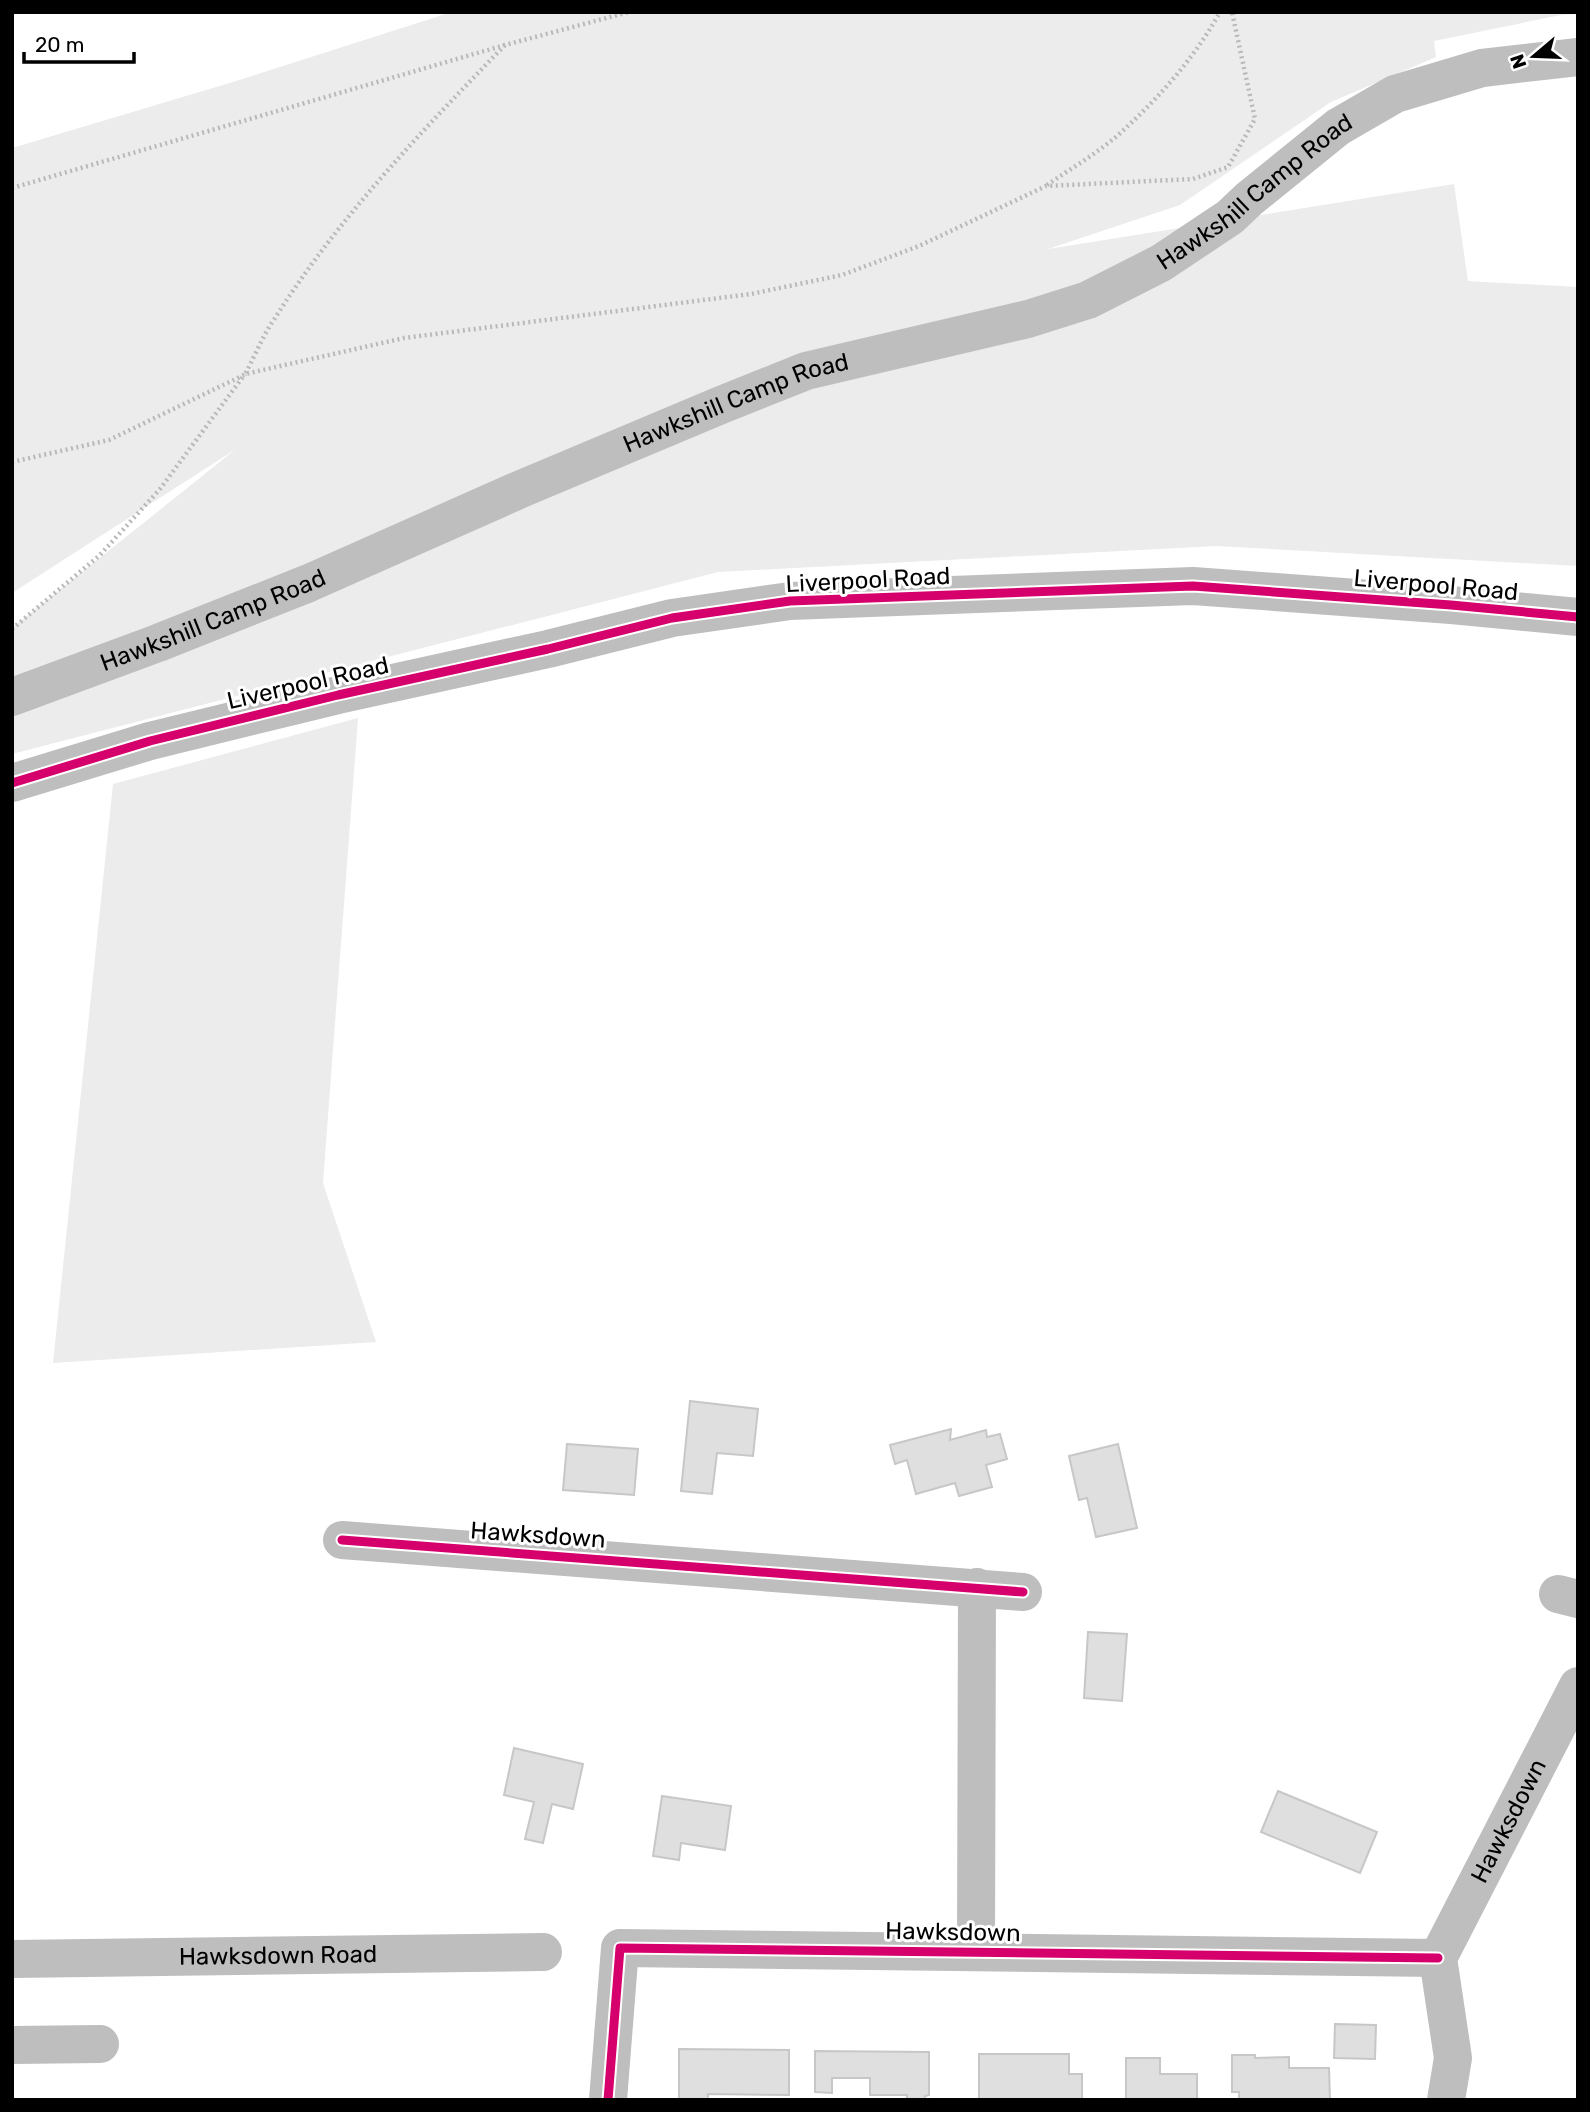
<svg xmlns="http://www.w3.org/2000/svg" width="1590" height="2112" font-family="Rubik,sans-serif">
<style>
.green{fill:#ececec}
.building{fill:#dfdfdf;stroke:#c7c7c7;stroke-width:2}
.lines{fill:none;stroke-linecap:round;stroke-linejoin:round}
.path{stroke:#b9b9b9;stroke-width:4.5;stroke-dasharray:2 3.5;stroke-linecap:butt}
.minor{stroke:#bebebe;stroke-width:38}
.cycleway-casing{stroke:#fff;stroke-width:13}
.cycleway{stroke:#d6006c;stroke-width:9}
.labels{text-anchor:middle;stroke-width:6;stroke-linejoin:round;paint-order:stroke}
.street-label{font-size:24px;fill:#000;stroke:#fff}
</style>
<rect width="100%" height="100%" fill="#fff"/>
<g class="green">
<path d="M 452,12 L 1578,12 L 1578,14 L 1561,15 L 1434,41 L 1436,57 L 1331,102 L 1180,205 L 1048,249 L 1454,184 L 1468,281 L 1578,287 L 1578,566 L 1216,546 L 718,572 L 12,754 L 12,628 L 236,449 L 12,593 L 12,148 L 233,82 Z"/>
<path d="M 358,718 L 323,1183 L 376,1342 L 53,1363 L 113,784 Z"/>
</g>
<g class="building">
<path d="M 690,1401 L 758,1409 L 753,1456 L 717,1453 L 712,1494 L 681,1491 Z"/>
<path d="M 951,1429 L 950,1440 L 986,1430 L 987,1437 L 1000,1434 L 1007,1459 L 986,1465 L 992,1487 L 959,1496 L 955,1483 L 916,1494 L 907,1460 L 895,1464 L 890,1445 Z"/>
<path d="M 567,1444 L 638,1449 L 634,1495 L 563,1490 Z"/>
<path d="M 1118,1444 L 1137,1528 L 1096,1537 L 1087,1498 L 1079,1500 L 1069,1456 Z"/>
<path d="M 1088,1632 L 1127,1634 L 1122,1701 L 1084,1698 Z"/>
<path d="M 514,1748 L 583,1764 L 573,1809 L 552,1804 L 543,1843 L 525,1839 L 534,1802 L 504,1795 Z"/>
<path d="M 1278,1791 L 1377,1832 L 1360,1873 L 1261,1832 Z"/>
<path d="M 662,1796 L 731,1806 L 725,1850 L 681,1843 L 679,1860 L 653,1856 Z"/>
<path d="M 1335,2024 L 1376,2025 L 1375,2059 L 1334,2058 Z"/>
<path d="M 679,2049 L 789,2050 L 789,2095 L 708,2094 L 708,2100 L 679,2100 Z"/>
<path d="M 815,2051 L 929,2052 L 929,2095 L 925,2096 L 925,2100 L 907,2100 L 907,2095 L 870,2095 L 870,2078 L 832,2078 L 832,2093 L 815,2092 Z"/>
<path d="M 979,2054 L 1069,2054 L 1069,2074 L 1082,2074 L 1082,2100 L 979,2100 Z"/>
<path d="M 1232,2055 L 1255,2055 L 1255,2058 L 1289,2057 L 1289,2068 L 1329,2068 L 1330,2100 L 1239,2100 L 1239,2092 L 1232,2092 Z"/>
<path d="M 1126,2058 L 1160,2058 L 1160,2074 L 1197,2074 L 1197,2100 L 1126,2100 Z"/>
</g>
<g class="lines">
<g class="path">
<path d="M 505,45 C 422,131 339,217 275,318 C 263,335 255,356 245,374 L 404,338 L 751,294 L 842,275 L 919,246 L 1046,186 L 1193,179 L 1228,167 L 1255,119 L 1232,12"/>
<path d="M 1047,185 C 1070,169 1096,154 1117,136 C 1157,100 1194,59 1220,12"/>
<path d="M 12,188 L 505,45 L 629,12"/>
<path d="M 12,462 L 109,440 L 244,375"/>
<path d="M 12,629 L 100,555 L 160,489 L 245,374"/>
</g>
<g class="minor">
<path id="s1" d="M 12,697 L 158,643 L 309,583 L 521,489 L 721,405 L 806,371 L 1028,319 L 1088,300 L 1161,263 L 1230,217 L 1249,199 L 1338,127 L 1395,94 L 1482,68 L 1578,57"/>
<path d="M 12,783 L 150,741 L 338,695 L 548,649 L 672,618 L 790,601 L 1193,586 L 1451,605 L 1578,617"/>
<path d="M 342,1540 L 1023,1592"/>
<path d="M 1558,1594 L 1578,1599"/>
<path d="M 976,1951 L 977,1587"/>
<path id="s2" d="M 12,1959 L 543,1952"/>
<path d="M 12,2045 L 100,2044"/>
<path d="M 608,2100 L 620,1948 L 1438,1958"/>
<path id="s3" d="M 1446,2100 L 1453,2058 L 1438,1958 L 1578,1686"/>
</g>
<defs>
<g id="cycleway">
<path d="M 12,783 L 150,741 L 338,695 L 548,649 L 672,618 L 790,601 L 1193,586 L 1451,605 L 1578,617"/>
<path d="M 342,1540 L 1023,1592"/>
<path d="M 608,2100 L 620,1948 L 1438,1958"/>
</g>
</defs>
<use href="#cycleway" class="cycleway-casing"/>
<use href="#cycleway" class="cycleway"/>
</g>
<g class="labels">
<g class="street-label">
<text dy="8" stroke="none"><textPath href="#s1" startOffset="1349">Hawkshill Camp Road</textPath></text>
<text dy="8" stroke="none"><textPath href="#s1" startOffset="782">Hawkshill Camp Road</textPath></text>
<text transform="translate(868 580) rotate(-3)" y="8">Liverpool Road</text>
<text transform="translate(1436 585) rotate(5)" y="8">Liverpool Road</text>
<text dy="8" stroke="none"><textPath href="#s1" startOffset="215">Hawkshill Camp Road</textPath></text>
<text transform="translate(308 683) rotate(-13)" y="8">Liverpool Road</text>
<text transform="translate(538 1535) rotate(4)" y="8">Hawksdown</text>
<text dy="8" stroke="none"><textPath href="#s3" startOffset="298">Hawksdown</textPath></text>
<text transform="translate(953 1932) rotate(1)" y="8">Hawksdown</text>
<text dy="8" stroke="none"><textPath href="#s2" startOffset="266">Hawksdown Road</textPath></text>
</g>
</g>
<rect width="1590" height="2112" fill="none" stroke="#000000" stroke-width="28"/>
<g transform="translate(1534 56) rotate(251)" stroke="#ffffff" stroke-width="5" paint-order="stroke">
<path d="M0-5L12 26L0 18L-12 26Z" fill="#000000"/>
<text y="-10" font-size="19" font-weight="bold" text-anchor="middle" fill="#000000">N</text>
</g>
<path d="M24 52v10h110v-10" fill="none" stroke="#000000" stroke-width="3.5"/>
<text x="35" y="52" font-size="21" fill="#000000" stroke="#ffffff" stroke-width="5" paint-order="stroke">20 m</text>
</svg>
